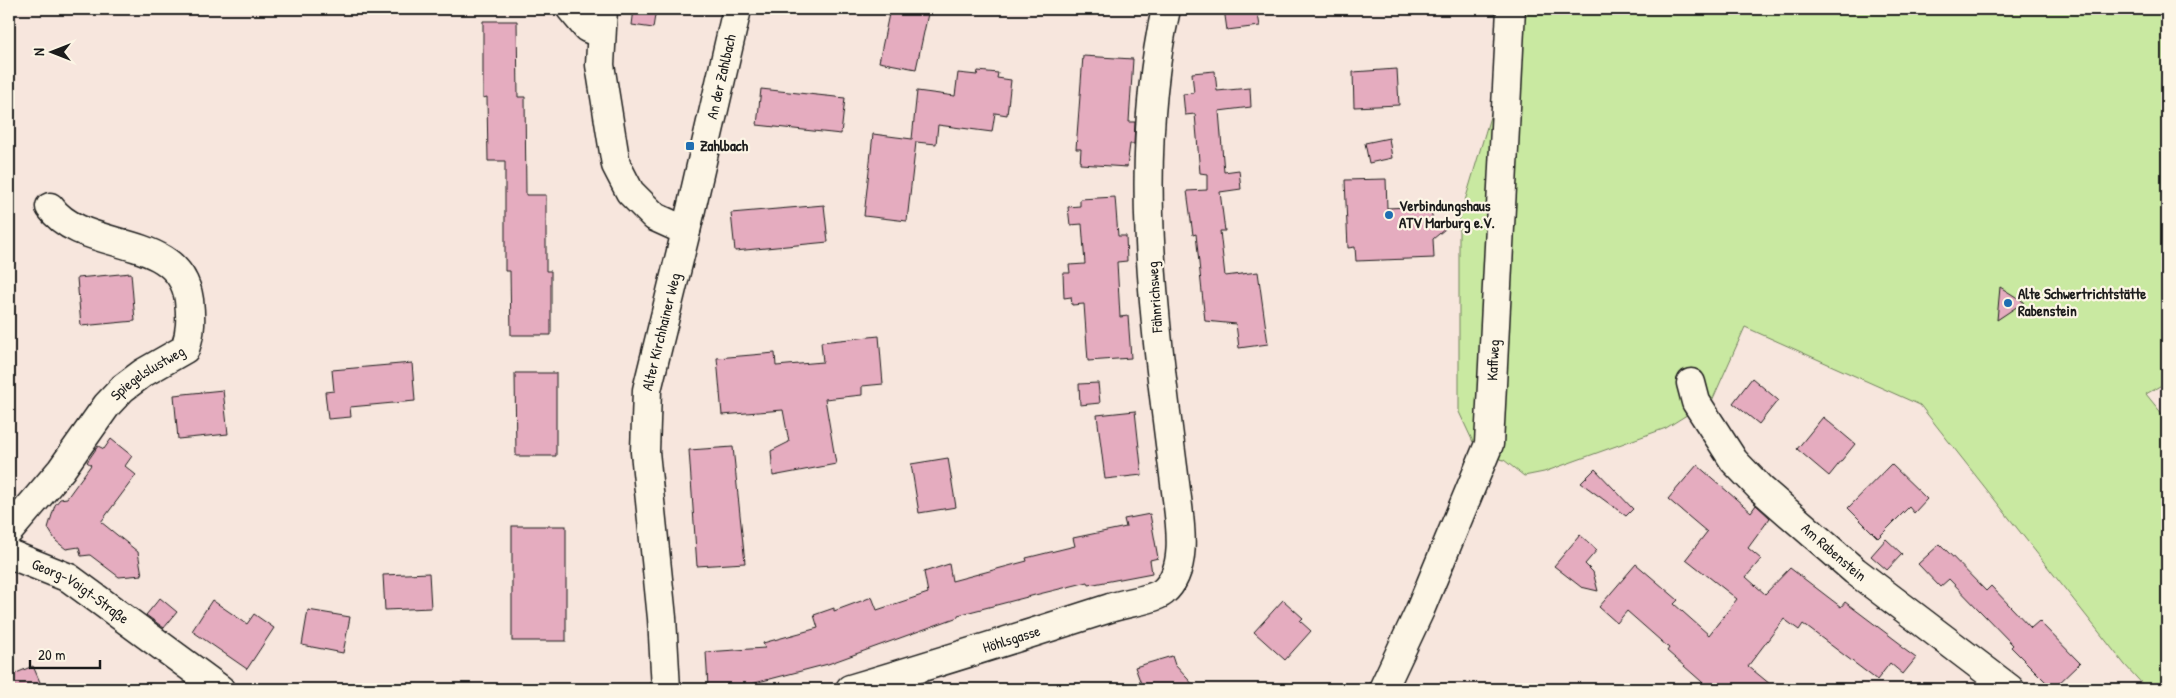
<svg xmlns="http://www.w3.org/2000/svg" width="2176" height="698" font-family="'Patrick Hand',sans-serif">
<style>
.green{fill:#c9e9a1;stroke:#72825e}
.building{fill:#e5acbf;stroke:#1c1c1c}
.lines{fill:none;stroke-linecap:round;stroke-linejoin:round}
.street-casing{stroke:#1c1c1c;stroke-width:31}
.street{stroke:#fcf5e5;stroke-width:28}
.poi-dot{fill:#1f6fb2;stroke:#fcf5e5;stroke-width:2}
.labels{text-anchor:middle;stroke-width:4.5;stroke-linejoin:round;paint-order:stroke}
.street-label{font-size:15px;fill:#1c1c1c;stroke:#fcf5e5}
.poi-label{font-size:15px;font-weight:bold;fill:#1c1c1c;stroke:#fcf5e5;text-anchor:start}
</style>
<rect width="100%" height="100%" fill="#f7e6dd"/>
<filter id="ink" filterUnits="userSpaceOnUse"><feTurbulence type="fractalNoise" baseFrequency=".02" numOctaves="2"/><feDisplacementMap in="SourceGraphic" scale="10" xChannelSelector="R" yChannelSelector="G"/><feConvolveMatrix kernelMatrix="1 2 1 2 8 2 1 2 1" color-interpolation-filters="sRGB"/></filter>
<g filter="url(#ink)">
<path class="green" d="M 1522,9 L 2167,9 L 2167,382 L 2146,394 L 2167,420 L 2167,689 L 2147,689 L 2125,665 L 1920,405 L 1745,327 L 1707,412 L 1701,406 L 1666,428 L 1544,472 L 1524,476 L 1504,460 L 1487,456 L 1483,444 L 1473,442 L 1459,412 L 1459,221 Z"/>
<g class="building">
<path d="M 634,9 L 656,9 L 653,28 L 632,25 Z"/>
<path d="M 890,9 L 929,9 L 916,69 L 879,62 Z"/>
<path d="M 1224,9 L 1257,9 L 1260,26 L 1227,30 Z"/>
<path d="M 483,21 L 517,21 L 518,97 L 525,97 L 526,195 L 546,195 L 546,271 L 551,271 L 551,335 L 511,335 L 510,271 L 505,271 L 505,161 L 488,161 L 487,97 L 483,98 Z"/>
<path d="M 1083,56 L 1133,59 L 1129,122 L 1135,122 L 1134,144 L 1130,144 L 1127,167 L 1080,164 L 1081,149 L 1076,149 Z"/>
<path d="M 1397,69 L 1399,105 L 1354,107 L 1353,72 Z"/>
<path d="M 978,71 L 998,73 L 997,78 L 1011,80 L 1007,115 L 995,113 L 992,132 L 938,125 L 936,144 L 916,142 L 907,221 L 864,216 L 873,134 L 912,139 L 917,91 L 955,96 L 958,73 L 977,75 Z"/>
<path d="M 1215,71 L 1217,91 L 1250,88 L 1251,107 L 1219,111 L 1224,172 L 1239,170 L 1241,189 L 1220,192 L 1225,231 L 1220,231 L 1225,276 L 1258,272 L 1268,344 L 1239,348 L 1236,324 L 1205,321 L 1196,234 L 1193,235 L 1187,191 L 1207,190 L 1207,174 L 1200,173 L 1195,114 L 1185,115 L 1183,94 L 1194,93 L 1192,73 Z"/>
<path d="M 761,89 L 845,98 L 841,134 L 757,125 Z"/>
<path d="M 1389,138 L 1392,158 L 1369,163 L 1365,143 Z"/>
<path d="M 1386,179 L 1387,208 L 1432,206 L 1432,219 L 1445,229 L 1433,239 L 1434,258 L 1356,261 L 1355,247 L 1348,248 L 1345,180 Z"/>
<path d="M 1115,197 L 1118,236 L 1126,236 L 1127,261 L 1117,262 L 1120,317 L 1128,316 L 1131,358 L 1088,361 L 1084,304 L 1072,305 L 1071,297 L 1064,298 L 1063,273 L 1070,273 L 1069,265 L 1085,264 L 1082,224 L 1070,225 L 1068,207 L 1080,206 L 1080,199 Z"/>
<path d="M 824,205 L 828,242 L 735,251 L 731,213 Z"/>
<path d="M 131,273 L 135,321 L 81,326 L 77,278 Z"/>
<path d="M 2000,287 L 2024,302 L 1997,320 Z"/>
<path d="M 879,336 L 883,384 L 862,386 L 862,395 L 825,399 L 836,464 L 773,476 L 771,451 L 789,442 L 783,410 L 722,415 L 717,358 L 775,353 L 776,366 L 823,362 L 821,342 Z"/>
<path d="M 412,363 L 415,401 L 350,407 L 351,417 L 328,419 L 325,392 L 334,391 L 332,370 Z"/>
<path d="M 515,373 L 556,373 L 556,456 L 516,456 Z"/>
<path d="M 1752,378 L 1778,400 L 1759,424 L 1733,403 Z"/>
<path d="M 1098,383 L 1100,403 L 1080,405 L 1079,384 Z"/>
<path d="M 223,390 L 228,434 L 178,439 L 174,395 Z"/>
<path d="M 1135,411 L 1142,475 L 1105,479 L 1097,415 Z"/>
<path d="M 1823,417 L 1855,444 L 1829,476 L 1797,449 Z"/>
<path d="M 111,439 L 132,456 L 125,466 L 136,475 L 101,522 L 138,552 L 142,575 L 119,577 L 90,555 L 81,556 L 79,547 L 66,549 L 56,541 L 48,528 L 55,505 L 60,499 L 67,498 L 91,465 L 87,462 L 98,446 L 104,449 Z"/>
<path d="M 733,447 L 745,563 L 697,566 L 689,450 Z"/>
<path d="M 948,458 L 956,507 L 919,513 L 911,464 Z"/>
<path d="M 1891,464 L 1927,499 L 1914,513 L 1909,507 L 1878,538 L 1848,508 Z"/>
<path d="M 1697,465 L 1751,512 L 1756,505 L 1770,518 L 1748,548 L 1761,559 L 1746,577 L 1765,594 L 1790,568 L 1841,607 L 1845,602 L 1902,645 L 1901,647 L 1916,658 L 1903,674 L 1890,663 L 1877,680 L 1803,624 L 1799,630 L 1784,619 L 1748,666 L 1776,689 L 1710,689 L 1667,651 L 1669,648 L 1627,611 L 1617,623 L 1599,607 L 1636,564 L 1678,600 L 1674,604 L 1709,635 L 1737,599 L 1686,559 L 1707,532 L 1668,499 Z"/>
<path d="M 1595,469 L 1633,509 L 1626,516 L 1581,483 Z"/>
<path d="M 1150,514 L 1158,558 L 1150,560 L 1152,573 L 1089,585 L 1088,582 L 1035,595 L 958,615 L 958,617 L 828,664 L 751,684 L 708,687 L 706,652 L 765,648 L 763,643 L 818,628 L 814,615 L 834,608 L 834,611 L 872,597 L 877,610 L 928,593 L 924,572 L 949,564 L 952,581 L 1027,561 L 1026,558 L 1075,546 L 1073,538 L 1126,527 L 1124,519 Z"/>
<rect x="512" y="526" width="54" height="115"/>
<path d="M 1580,535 L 1597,550 L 1585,564 L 1593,572 L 1598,591 L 1581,587 L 1554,566 Z"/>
<path d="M 1886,539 L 1902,554 L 1887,570 L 1871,556 Z"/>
<path d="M 1940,544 L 1986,591 L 1991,586 L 2031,628 L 2039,621 L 2080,663 L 2053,689 L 2011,647 L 2013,645 L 1949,579 L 1940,587 L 1918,564 Z"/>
<path d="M 429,573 L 431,608 L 385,610 L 383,575 Z"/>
<path d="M 160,598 L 177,612 L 164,628 L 146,615 Z"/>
<path d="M 212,600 L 247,624 L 254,614 L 274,628 L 247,669 L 192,631 Z"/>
<path d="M 1283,600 L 1303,618 L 1300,621 L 1311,631 L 1285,660 L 1254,632 Z"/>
<path d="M 308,610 L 350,617 L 343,653 L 302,645 Z"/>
<path d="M 1172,656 L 1175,665 L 1197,689 L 1143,689 L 1135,667 Z"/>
<path d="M 33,666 L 43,689 L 9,689 L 9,676 Z"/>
</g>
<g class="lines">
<defs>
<g id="street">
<path d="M 571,9 L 587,28 L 601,34"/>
<path d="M 603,9 L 600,65 L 616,165 L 630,192 L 655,217 L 686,231"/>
<path id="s1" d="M 1691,383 L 1696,402 L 1734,461 L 1761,489 L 1855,571 L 2010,689"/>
<path id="s2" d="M 9,531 L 61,470 L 107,405 L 123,388 L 143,373 L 185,349 C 191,332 191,318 189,300 C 180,231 83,254 50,207"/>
<path id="s3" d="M 9,554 L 69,578 L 220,689"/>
<path id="s4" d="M 666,689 L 662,618 L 645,452 L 647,390 L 686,231 L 737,9"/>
<path id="s5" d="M 850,689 C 937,663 1023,636 1110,608 C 1123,603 1153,600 1163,592 C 1189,570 1180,522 1176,491 C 1156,334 1131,165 1166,9"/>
<path id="s6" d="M 1383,689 L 1420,610 L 1489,444 L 1511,9"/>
</g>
</defs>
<use href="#street" class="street-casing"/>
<use href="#street" class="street"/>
</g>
</g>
<g class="poi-dot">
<rect x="685" y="141" width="10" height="10" rx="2.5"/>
<circle cx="1389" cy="215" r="5"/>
<circle cx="2008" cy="303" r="5"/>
</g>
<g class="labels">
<g class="street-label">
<text dy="5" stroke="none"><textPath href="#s4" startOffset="622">An der Zahlbach</textPath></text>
<text transform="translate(1155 297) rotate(-94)" y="5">Fähnrichsweg</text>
<text dy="5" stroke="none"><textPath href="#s4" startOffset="360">Alter Kirchhainer Weg</textPath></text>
<text dy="5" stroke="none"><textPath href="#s6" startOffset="351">Kaffweg</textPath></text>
<text dy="5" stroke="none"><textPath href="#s2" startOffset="212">Spiegelslustweg</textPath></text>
<text dy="5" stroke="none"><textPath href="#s1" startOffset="225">Am Rabenstein</textPath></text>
<text dy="5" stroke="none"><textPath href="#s3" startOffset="81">Georg-Voigt-Straße</textPath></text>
<text dy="5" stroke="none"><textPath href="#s5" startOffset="169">Höhlsgasse</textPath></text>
</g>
<g class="poi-label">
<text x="700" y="151">Zahlbach</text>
<text x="1399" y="211">Verbindungshaus<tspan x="1399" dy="17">ATV Marburg e.V.</tspan></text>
<text x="2018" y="299">Alte Schwertrichtstätte<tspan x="2018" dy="17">Rabenstein</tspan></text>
</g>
</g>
<rect width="2176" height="698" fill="none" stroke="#fcf5e5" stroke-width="30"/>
<rect x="15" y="15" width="2146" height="668" fill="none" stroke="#1c1c1c" stroke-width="2" filter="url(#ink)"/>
<g transform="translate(52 52) rotate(270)" stroke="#fcf5e5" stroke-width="4" paint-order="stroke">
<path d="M0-4L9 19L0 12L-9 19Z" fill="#1c1c1c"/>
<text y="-8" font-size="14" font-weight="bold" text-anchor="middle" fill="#1c1c1c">N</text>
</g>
<path d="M30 660v8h70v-8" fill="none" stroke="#1c1c1c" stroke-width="2.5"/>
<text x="38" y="660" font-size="15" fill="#1c1c1c" stroke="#fcf5e5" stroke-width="4" paint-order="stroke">20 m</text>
</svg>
